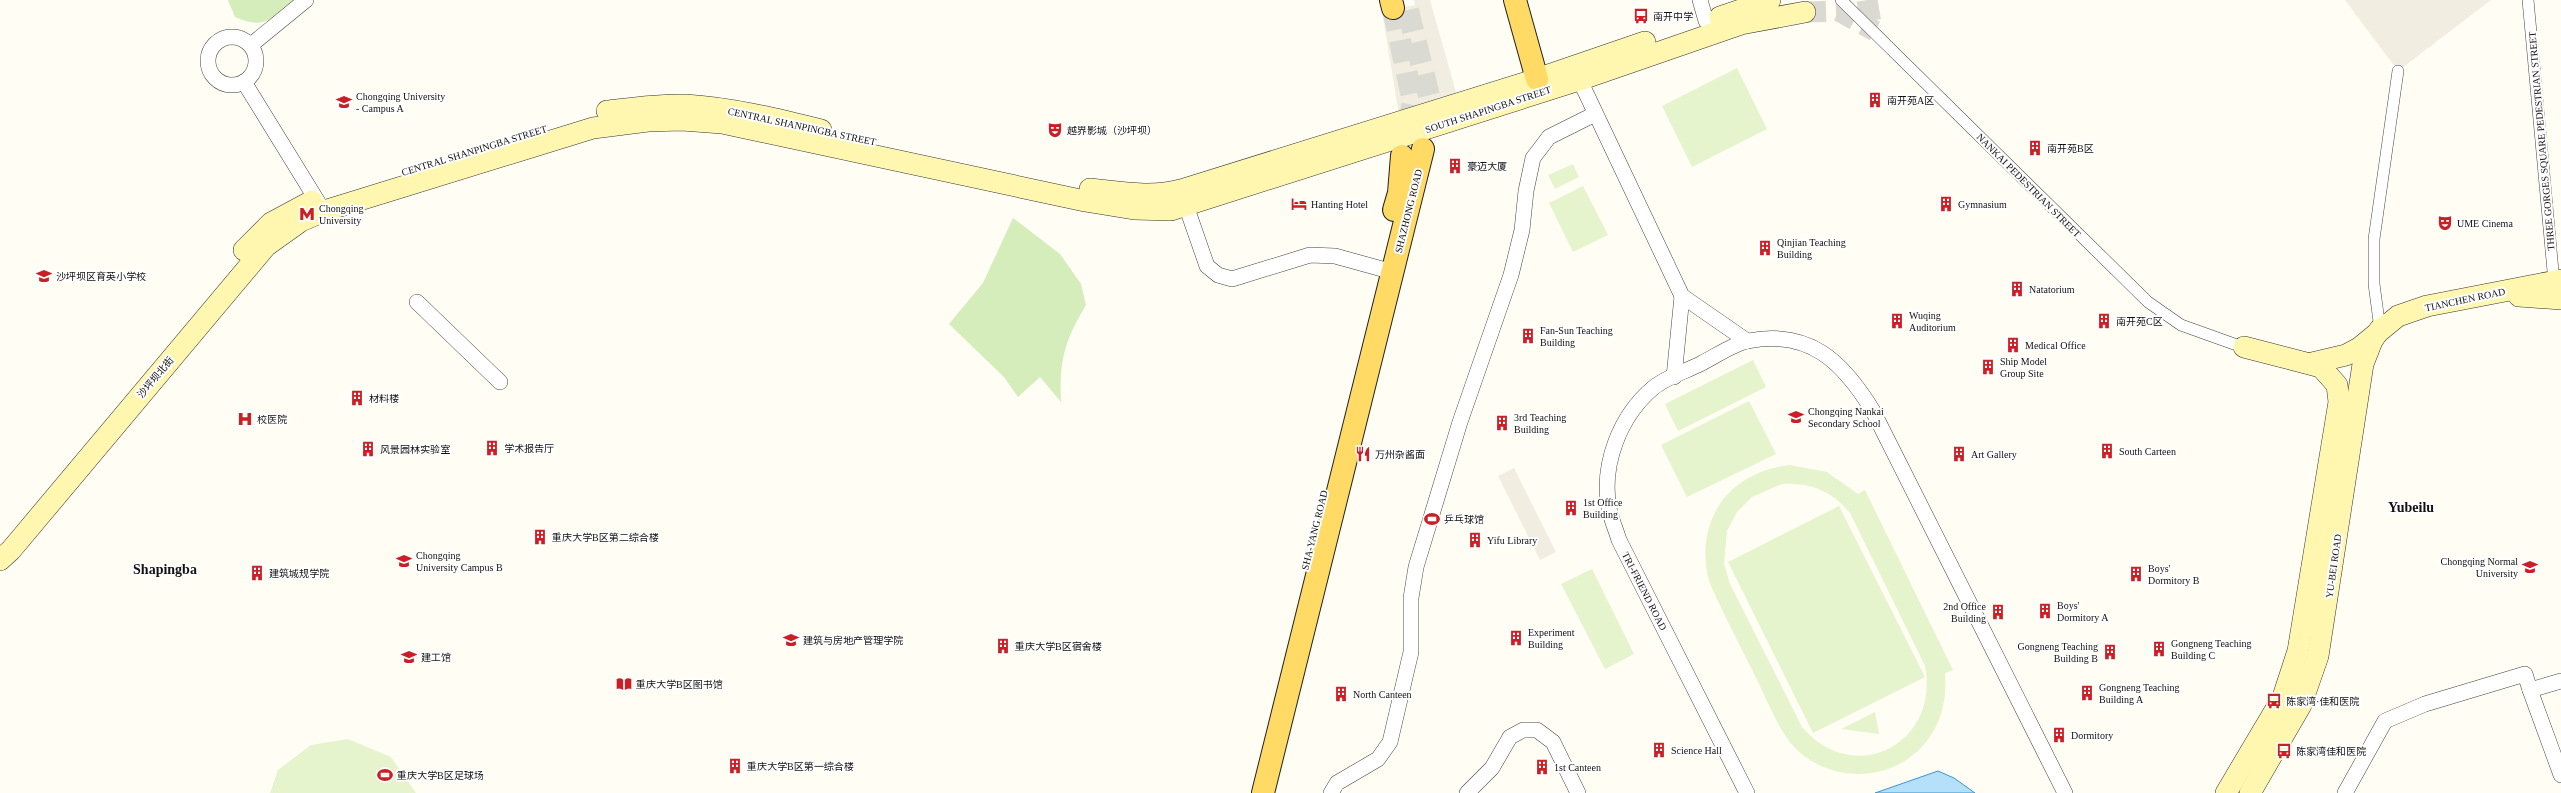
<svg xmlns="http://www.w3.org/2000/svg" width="2561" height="793" font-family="'Times New Roman','Noto Sans SC',serif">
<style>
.green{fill:#d4edba}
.pitch{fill:#e6f4cd;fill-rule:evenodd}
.plaza{fill:#f2ede1}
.water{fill:#b5e0fa;stroke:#3796d6}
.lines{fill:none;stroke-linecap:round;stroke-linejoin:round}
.secondary-tunnel{stroke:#dbdad2;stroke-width:21;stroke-dasharray:21 10;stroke-linecap:butt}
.primary-tunnel{stroke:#dbdad2;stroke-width:22;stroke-dasharray:22 11;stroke-linecap:butt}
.pedestrian-casing{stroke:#444;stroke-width:12}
.minor-casing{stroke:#444;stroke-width:16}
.secondary-casing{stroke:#333;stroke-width:22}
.primary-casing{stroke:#222;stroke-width:24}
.pedestrian{stroke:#fff;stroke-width:11}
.minor{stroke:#fff;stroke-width:15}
.secondary{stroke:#fff7af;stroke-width:21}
.primary{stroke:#ffda64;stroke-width:22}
.labels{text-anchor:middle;stroke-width:4;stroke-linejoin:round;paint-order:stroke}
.poi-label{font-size:10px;fill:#111;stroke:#fff;text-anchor:start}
.street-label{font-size:10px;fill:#111;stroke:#fff}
.district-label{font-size:14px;font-weight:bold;fill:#111;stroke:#fff}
</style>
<rect width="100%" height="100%" fill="#fffdf4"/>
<g class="green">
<path d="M 228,0 L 294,0 C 272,19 265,30 235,17 Z"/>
<path d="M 1013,218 L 1060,254 L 1081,284 L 1086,305 C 1065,340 1059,360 1061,402 L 1040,377 L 1018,397 L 1004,377 L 949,324 L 983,283 Z"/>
</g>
<g class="pitch">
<path d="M 1737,68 L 1767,129 L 1692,167 L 1662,106 Z"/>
<path d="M 1573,164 L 1579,177 L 1555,189 L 1548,175 Z"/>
<path d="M 1583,186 L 1608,235 L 1573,252 L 1549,203 Z"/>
<path d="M 1753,360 L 1766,387 L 1678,431 L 1665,404 Z"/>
<path d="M 1749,401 L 1776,454 L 1687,497 L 1661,445 Z"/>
<path d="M 1790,465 L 1827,472 L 1858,494 L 1865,490 L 1953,670 L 1945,673 C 1948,706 1937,738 1909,758 C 1874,783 1825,778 1795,748 C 1778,730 1769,704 1758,682 C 1742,649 1724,616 1709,581 C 1694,521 1728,472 1790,465 ZM 1782,484 C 1810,482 1832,491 1850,513 L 1925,666 C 1940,744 1854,788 1802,727 L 1730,584 L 1724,564 L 1727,531 L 1737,512 L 1752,497 Z"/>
<path d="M 1839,506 L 1925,677 L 1813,733 L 1728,562 Z"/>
<path d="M 1592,569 L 1634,654 L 1605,669 L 1561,584 Z"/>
<path d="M 1875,712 L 1879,734 L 1841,729 Z"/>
<path d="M 348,739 L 391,757 L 416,793 L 270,793 L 278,770 L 311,745 Z"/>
</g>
<g class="plaza">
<path d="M 1414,0 L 1430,0 L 1459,103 L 1400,121 L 1382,12 L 1415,5 Z"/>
<path d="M 2345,0 L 2491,0 L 2398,71 Z"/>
<path d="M 1514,468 L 1556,552 L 1540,560 L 1498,476 Z"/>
</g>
<path class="water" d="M 1938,771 L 1954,778 L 1975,793 L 1875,793 Z"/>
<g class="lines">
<g class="secondary-tunnel">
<path d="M 1867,0 L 1872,29"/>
<path d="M 1805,12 L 1839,11 L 1875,31"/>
</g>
<g class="primary-tunnel">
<path d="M 1393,8 L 1413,102 L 1406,136"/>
<path d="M 1408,10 L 1430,100 L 1426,130"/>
</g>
<defs>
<g id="pedestrian">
<path d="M 1841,0 L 2148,302 L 2181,325 L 2234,344"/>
<path d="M 2528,0 L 2554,282"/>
<path d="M 2380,329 L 2374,284 L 2374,239 L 2398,71"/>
</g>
<g id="minor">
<path d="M 1700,0 L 1706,21"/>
<circle cx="232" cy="61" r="24"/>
<path d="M 251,45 L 306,0"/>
<path d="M 1576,72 L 1682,296 L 1747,341"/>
<path d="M 244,82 L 321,207"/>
<path d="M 1183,197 L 1207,266 L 1218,275 L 1232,279 L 1310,255 L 1335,256 L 1393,272"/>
<path d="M 417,302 L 500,382"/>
<path d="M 1674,377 L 1682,296"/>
<path d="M 2561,681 L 2530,690 L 2561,775"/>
<path d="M 1331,793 L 1337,783 L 1378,759 L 1390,742 L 1411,652 L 1411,598 L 1416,567 L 1460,422 L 1511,275 L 1522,230 L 1526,191 L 1533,158 L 1549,137 L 1595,114"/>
<path d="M 1467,793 L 1492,768 L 1510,737 L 1523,730 L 1537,730 L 1553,742 L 1578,793"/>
<path d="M 1747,793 L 1619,540 C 1616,530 1611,519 1609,508 C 1601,464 1620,416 1653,388 C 1666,377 1687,371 1702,363 C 1716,356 1733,344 1748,341 C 1810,329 1843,362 1873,411 L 2065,793"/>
<path d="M 2345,793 L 2385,721 L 2425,704 L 2525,674 L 2530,690"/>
</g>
<g id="secondary">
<path d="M 1720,17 L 1770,0"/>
<path d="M 607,111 C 633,108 660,104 686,105 C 732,108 777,119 821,130"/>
<path d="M 1090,189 C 1120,192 1151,198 1181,190 L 1537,79 L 1645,42"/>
<path d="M 244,250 L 271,223 L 312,201"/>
<path d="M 2519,296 L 2561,299"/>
<path d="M 2312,363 L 2346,355 L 2359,348 L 2398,316 L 2427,306 L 2561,280"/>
<path d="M 0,560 L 11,550 L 266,246 L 301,221 L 324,211 L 593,128 L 648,121 L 682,120 L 722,123 L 1085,201 L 1134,209 L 1171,210 L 1579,80 L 1741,24 L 1805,12"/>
<path d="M 2226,793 L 2283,697 L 2298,651 L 2339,402 L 2337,385 L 2321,367 L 2244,347"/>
<path d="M 2250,793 L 2301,705 L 2318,656 L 2363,364 L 2372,341 L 2380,329"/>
</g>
<g id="primary">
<path d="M 1391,0 L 1393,8"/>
<path d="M 1515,0 L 1537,79"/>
<path d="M 1394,210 L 1399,193 L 1402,156"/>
<path d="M 1263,793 L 1423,149"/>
</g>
</defs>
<use href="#pedestrian" class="pedestrian-casing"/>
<use href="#minor" class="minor-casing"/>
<use href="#secondary" class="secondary-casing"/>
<use href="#primary" class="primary-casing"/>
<use href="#pedestrian" class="pedestrian"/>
<use href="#minor" class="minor"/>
<use href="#secondary" class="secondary"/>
<use href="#primary" class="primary"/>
</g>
<defs>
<symbol id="bus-bare" viewBox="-9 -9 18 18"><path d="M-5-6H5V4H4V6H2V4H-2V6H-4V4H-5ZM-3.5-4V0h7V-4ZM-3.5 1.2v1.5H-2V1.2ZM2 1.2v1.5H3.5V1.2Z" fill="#cb1e25" stroke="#fff" stroke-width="2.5" paint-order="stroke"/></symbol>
<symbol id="building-bare" viewBox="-9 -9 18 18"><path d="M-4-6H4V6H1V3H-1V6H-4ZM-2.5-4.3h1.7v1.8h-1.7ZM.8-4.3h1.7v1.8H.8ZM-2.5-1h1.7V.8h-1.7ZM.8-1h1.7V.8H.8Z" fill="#cb1e25" stroke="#fff" stroke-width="2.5" paint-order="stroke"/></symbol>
<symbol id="university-bare" viewBox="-9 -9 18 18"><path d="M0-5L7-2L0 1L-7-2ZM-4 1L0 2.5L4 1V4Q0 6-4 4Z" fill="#cb1e25" stroke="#fff" stroke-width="2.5" paint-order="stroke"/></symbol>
<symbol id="theatre-bare" viewBox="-9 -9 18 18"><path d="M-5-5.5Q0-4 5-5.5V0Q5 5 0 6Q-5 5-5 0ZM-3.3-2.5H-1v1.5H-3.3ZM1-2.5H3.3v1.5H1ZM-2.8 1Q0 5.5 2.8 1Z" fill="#cb1e25" stroke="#fff" stroke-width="2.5" paint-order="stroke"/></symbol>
<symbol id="hotel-bare" viewBox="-9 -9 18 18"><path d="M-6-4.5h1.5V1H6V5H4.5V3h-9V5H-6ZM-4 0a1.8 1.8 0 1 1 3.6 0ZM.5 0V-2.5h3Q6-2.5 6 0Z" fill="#cb1e25" stroke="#fff" stroke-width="2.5" paint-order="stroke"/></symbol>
<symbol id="metro-bare" viewBox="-9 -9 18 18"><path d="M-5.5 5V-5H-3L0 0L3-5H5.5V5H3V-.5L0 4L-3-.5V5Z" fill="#cb1e25" stroke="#fff" stroke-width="2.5" paint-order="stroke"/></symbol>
<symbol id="school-bare" viewBox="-9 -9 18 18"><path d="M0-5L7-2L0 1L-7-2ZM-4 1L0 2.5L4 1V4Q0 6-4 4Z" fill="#cb1e25" stroke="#fff" stroke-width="2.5" paint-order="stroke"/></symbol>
<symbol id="hospital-bare" viewBox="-9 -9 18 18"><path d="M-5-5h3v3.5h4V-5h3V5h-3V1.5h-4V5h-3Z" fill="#cb1e25" stroke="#fff" stroke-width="2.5" paint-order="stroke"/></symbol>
<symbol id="restaurant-bare" viewBox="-9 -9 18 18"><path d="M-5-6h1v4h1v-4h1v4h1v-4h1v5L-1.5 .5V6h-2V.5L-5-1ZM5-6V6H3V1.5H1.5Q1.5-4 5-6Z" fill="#cb1e25" stroke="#fff" stroke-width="2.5" paint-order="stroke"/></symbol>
<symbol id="stadium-bare" viewBox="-9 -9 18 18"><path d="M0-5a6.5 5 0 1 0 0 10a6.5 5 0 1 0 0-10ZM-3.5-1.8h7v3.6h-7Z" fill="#cb1e25" stroke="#fff" stroke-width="2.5" paint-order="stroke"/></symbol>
<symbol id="library-bare" viewBox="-9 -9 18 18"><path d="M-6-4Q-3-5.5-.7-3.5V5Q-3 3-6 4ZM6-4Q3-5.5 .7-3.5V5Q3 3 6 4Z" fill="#cb1e25" stroke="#fff" stroke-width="2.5" paint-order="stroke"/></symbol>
</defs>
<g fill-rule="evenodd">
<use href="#bus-bare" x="1630" y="5" width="22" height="22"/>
<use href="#building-bare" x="1864" y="89" width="22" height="22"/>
<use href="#university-bare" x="333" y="91" width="22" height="22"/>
<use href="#theatre-bare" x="1044" y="119" width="22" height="22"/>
<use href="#building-bare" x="2024" y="137" width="22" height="22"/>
<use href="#building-bare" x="1444" y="155" width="22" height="22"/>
<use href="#hotel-bare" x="1288" y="193" width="22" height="22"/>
<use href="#building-bare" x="1935" y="193" width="22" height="22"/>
<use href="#metro-bare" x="296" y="203" width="22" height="22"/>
<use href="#theatre-bare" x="2434" y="212" width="22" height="22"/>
<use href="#building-bare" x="1754" y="237" width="22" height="22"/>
<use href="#school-bare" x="33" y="265" width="22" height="22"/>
<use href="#building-bare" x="2006" y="278" width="22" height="22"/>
<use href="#building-bare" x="1886" y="310" width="22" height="22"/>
<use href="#building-bare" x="2093" y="310" width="22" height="22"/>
<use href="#building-bare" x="1517" y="325" width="22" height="22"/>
<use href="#building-bare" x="2002" y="334" width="22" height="22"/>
<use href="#building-bare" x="1977" y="356" width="22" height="22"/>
<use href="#building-bare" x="346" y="387" width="22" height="22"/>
<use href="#school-bare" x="1785" y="406" width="22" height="22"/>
<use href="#hospital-bare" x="234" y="408" width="22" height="22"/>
<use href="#building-bare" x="1491" y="412" width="22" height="22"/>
<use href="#building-bare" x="481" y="437" width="22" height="22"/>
<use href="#building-bare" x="357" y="438" width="22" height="22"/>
<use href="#building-bare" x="2096" y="440" width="22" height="22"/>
<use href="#restaurant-bare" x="1352" y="443" width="22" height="22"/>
<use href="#building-bare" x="1948" y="443" width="22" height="22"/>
<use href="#building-bare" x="1560" y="497" width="22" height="22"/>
<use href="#stadium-bare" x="1421" y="508" width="22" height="22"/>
<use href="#building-bare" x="529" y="526" width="22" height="22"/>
<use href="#building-bare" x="1464" y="529" width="22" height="22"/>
<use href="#university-bare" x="393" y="550" width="22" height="22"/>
<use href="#university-bare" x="2519" y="556" width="22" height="22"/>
<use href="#building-bare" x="246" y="562" width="22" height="22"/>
<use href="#building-bare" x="2125" y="563" width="22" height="22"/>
<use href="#building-bare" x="2034" y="600" width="22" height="22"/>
<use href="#building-bare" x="1987" y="601" width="22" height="22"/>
<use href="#building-bare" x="1505" y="627" width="22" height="22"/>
<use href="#university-bare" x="780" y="629" width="22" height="22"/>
<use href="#building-bare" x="992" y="635" width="22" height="22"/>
<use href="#building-bare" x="2148" y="638" width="22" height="22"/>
<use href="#building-bare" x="2099" y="641" width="22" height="22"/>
<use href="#university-bare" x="398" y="646" width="22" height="22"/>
<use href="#library-bare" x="613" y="673" width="22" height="22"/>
<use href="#building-bare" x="2076" y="682" width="22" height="22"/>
<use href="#building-bare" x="1330" y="683" width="22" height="22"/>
<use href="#bus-bare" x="2263" y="690" width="22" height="22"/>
<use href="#building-bare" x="2048" y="724" width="22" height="22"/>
<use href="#building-bare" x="1648" y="739" width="22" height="22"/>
<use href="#bus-bare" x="2273" y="740" width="22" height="22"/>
<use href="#building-bare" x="724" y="755" width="22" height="22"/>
<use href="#building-bare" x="1531" y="756" width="22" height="22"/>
<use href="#stadium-bare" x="374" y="764" width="22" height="22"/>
</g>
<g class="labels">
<g class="poi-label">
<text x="1653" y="20">南开中学</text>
<text x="356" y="100">Chongqing University<tspan x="356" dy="12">- Campus A</tspan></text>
<text x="1887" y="104">南开苑A区</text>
<text x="1067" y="134">越界影城（沙坪坝）</text>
<text x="2047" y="152">南开苑B区</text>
<text x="1467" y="170">豪迈大厦</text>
<text x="1311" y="208">Hanting Hotel</text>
<text x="1958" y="208">Gymnasium</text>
<text x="319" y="212">Chongqing<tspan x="319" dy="12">University</tspan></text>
<text x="2457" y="227">UME Cinema</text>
<text x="1777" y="246">Qinjian Teaching<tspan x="1777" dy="12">Building</tspan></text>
<text x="56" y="280">沙坪坝区育英小学校</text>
<text x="2029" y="293">Natatorium</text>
<text x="1909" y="319">Wuqing<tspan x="1909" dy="12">Auditorium</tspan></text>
<text x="2116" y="325">南开苑C区</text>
<text x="1540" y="334">Fan-Sun Teaching<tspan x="1540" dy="12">Building</tspan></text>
<text x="2025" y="349">Medical Office</text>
<text x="2000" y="365">Ship Model<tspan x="2000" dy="12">Group Site</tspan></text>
<text x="369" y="402">材料楼</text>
<text x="1808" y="415">Chongqing Nankai<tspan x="1808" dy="12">Secondary School</tspan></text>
<text x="1514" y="421">3rd Teaching<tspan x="1514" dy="12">Building</tspan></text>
<text x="257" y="423">校医院</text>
<text x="504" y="452">学术报告厅</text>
<text x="380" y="453">风景园林实验室</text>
<text x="2119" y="455">South Carteen</text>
<text x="1375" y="458">万州杂酱面</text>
<text x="1971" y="458">Art Gallery</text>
<text x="1583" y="506">1st Office<tspan x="1583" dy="12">Building</tspan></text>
<text x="1444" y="523">乒乓球馆</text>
<text x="552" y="541">重庆大学B区第二综合楼</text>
<text x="1487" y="544">Yifu Library</text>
<text x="416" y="559">Chongqing<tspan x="416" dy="12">University Campus B</tspan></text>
<text x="2518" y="565" text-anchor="end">Chongqing Normal<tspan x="2518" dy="12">University</tspan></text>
<text x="2148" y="572">Boys'<tspan x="2148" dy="12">Dormitory B</tspan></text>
<text x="269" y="577">建筑城规学院</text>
<text x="2057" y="609">Boys'<tspan x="2057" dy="12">Dormitory A</tspan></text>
<text x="1986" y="610" text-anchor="end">2nd Office<tspan x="1986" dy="12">Building</tspan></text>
<text x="1528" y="636">Experiment<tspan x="1528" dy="12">Building</tspan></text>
<text x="803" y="644">建筑与房地产管理学院</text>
<text x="2171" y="647">Gongneng Teaching<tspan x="2171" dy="12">Building C</tspan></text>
<text x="1015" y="650">重庆大学B区宿舍楼</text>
<text x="2098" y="650" text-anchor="end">Gongneng Teaching<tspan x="2098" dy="12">Building B</tspan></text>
<text x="421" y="661">建工馆</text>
<text x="636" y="688">重庆大学B区图书馆</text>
<text x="2099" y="691">Gongneng Teaching<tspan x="2099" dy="12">Building A</tspan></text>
<text x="1353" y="698">North Canteen</text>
<text x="2286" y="705">陈家湾·佳和医院</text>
<text x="2071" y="739">Dormitory</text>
<text x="1671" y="754">Science Hall</text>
<text x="2296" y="755">陈家湾佳和医院</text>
<text x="747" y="770">重庆大学B区第一综合楼</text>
<text x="1554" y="771">1st Canteen</text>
<text x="397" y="779">重庆大学B区足球场</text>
</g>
<g class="street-label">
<text transform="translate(1488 109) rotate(-18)" y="4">SOUTH SHAPINGBA STREET</text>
<text transform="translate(802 126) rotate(12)" y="4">CENTRAL SHANPINGBA STREET</text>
<text transform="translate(2541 141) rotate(-95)" y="4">THREE GORGES SQUARE PEDESTRIAN STREET</text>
<text transform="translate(474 150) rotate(-17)" y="4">CENTRAL SHANPINGBA STREET</text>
<text transform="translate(2029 185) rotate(45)" y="4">NANKAI PEDESTRIAN STREET</text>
<text transform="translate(1408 211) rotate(-76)" y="4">SHAZHONG ROAD</text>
<text transform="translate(2465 299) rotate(-12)" y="4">TIANCHEN ROAD</text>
<text transform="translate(155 377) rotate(-50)" y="4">沙坪坝北街</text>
<text transform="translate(1314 530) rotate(-76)" y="4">SHA-YANG ROAD</text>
<text transform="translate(2333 566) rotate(-82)" y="4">YU-BEI ROAD</text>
<text transform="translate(1645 591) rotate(63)" y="4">TRI-FRIEND ROAD</text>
</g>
<g class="district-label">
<text x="2411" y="512">Yubeilu</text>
<text x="165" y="574">Shapingba</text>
</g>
</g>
</svg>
